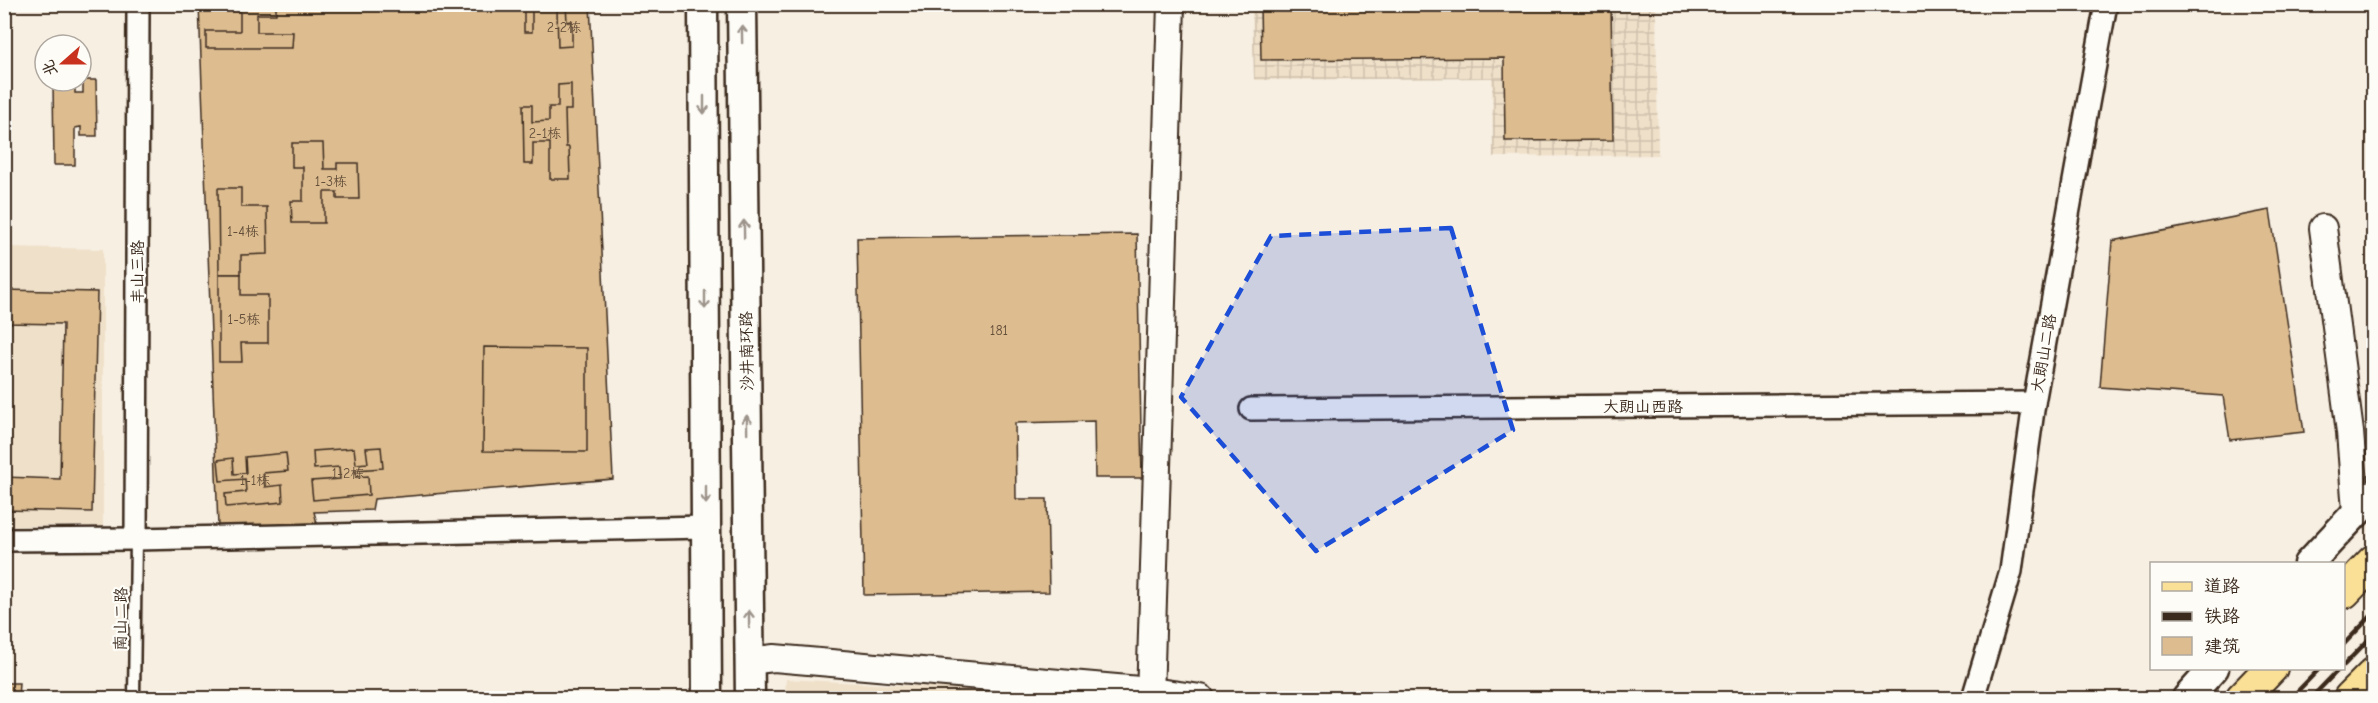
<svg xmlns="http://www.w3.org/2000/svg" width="2378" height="703" font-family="'Comic Neue','LXGW WenKai TC',sans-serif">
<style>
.built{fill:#efe0c9}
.industrial{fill:url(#industrial-grid)}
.building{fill:#ddbd90;stroke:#3b2a1e;stroke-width:1.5}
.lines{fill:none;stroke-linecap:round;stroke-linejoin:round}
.service-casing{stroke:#3b2a1e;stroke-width:15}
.minor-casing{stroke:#3b2a1e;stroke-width:26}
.tertiary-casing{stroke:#3b2a1e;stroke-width:30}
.secondary-casing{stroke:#3b2a1e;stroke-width:33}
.primary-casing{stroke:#3b2a1e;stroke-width:36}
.service{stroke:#fdfcf7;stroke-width:10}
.minor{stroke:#fdfcf7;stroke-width:21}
.tertiary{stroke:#fdfcf7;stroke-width:26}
.secondary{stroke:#fdfcf7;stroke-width:28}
.primary{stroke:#fadf96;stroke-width:32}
.rail{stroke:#3b2a1e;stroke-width:4.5}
.oneway{stroke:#9c938a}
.marked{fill:#1d4ed8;fill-opacity:0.2;stroke:#1d4ed8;stroke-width:4.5;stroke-dasharray:12 8;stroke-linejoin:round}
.labels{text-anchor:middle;stroke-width:4.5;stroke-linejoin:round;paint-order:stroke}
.number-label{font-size:14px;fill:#644f3a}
.street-label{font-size:16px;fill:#3b2a1e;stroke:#fdfcf7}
</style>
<defs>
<pattern id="industrial-grid" width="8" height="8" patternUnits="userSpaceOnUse" patternTransform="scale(1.5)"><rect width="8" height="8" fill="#efe0c9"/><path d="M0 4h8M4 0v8" fill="none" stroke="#cec0ac"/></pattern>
</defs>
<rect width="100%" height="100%" fill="#f7efe2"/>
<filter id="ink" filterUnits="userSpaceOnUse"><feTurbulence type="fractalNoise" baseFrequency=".0167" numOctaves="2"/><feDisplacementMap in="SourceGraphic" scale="12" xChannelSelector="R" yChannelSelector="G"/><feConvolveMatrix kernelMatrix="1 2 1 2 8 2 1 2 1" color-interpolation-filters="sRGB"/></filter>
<g filter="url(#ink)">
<g class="built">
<path d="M 5,247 L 103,249 L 103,526 L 5,526 Z"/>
<path d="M 786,679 L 1134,698 L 785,698 Z"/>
</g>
<path class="industrial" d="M 1252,5 L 1656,5 L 1658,155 L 1493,157 L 1492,78 L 1254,80 Z"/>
<g class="building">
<path d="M 199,4 L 590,4 L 613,479 L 374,499 L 372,510 L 314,512 L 317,523 L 218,527 Z"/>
<path d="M 224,4 L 276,4 L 276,14 L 257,14 L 257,32 L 293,32 L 292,48 L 206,48 L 206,31 L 240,31 L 240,11 L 224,11 Z"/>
<path d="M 524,4 L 566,4 L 567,22 L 572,21 L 572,46 L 558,47 L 557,10 L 532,10 L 532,32 L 524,32 Z"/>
<path d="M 1260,4 L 1611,4 L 1613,140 L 1505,141 L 1504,58 L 1261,60 Z"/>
<path d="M 83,80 L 96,80 L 97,136 L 81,136 L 81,127 L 75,128 L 75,165 L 54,165 L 53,81 L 75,81 L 75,93 L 83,93 Z"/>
<path d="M 571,84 L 571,110 L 565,110 L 566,147 L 569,147 L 570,179 L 550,179 L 550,143 L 533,143 L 533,164 L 524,164 L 523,105 L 532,105 L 532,122 L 549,121 L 549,107 L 558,107 L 558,85 Z"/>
<path d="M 292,143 L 323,143 L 324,169 L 337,169 L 337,163 L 358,163 L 359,199 L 337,199 L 337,192 L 324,192 L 324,223 L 292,223 L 291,201 L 303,201 L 303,167 L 292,167 Z"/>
<path d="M 218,188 L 241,188 L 241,207 L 267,207 L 268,254 L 241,255 L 241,274 L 219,274 Z"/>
<path d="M 2270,210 L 2304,432 L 2230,440 L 2223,396 L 2100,387 L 2112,241 Z"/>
<path d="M 1137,234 L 1142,478 L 1095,478 L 1094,421 L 1015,423 L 1016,499 L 1047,499 L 1049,592 L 864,595 L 857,238 Z"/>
<path d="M 219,274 L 241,274 L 241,295 L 268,295 L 268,343 L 241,343 L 242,362 L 219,362 Z"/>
<path d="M 4,290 L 97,292 L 92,512 L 4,510 L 4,477 L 60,479 L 63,324 L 4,323 Z"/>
<path d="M 484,347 L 587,348 L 587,452 L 483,451 Z"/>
<path d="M 381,447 L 383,468 L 356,470 L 356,477 L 368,476 L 369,495 L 313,500 L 311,481 L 340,479 L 339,467 L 314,469 L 313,451 L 354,448 L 356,464 L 368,463 L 366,448 Z"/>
<path d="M 286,453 L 288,471 L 263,473 L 265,487 L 282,485 L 283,502 L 226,507 L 225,494 L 246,492 L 245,479 L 220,481 L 218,460 L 233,458 L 234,474 L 246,473 L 245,457 Z"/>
<path d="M 4,683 L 19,683 L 18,698 L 4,698 Z"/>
</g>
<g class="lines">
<defs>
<path id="service" d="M 134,698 L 136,539"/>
<g id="minor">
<path d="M 1251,409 L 2034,403"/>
<path d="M 136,539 L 138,4"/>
<path d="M 4,540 L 136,539 L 706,527"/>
<path d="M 1973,698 L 2011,571 L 2034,403 L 2106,4"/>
</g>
<g id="tertiary">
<path d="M 2323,228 L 2350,432 L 2356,511"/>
<path d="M 749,661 L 774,658 L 1151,691 L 1201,698"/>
<path d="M 1150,698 L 1171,4"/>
</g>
<g id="secondary">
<path d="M 703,4 L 707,698"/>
<path d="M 742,4 L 750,698"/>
<path d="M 2308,564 L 2374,494"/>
<path d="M 2187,698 L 2214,668"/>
</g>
<g id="primary">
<path d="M 2344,592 L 2374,561"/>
<path d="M 2242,698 L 2271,668"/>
<path d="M 2350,698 L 2374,674"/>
</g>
</defs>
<use href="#service" class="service-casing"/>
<use href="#minor" class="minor-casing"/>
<use href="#tertiary" class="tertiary-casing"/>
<use href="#secondary" class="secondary-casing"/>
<use href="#primary" class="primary-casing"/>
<use href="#service" class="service"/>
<use href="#minor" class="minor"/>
<use href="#tertiary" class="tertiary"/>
<use href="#secondary" class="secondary"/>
<use href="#primary" class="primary"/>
<g class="rail">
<path d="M 2344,644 L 2374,613"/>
<path d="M 2344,665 L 2374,634"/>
<path d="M 2291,698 L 2320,668"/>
<path d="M 2311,698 L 2340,668"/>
</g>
</g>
<defs><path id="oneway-shaft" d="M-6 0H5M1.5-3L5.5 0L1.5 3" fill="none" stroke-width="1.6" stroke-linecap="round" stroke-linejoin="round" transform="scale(1.5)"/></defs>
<g class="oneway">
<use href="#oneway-shaft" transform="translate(742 34) rotate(-91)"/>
<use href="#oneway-shaft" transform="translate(704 105) rotate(90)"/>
<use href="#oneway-shaft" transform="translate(744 229) rotate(-91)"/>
<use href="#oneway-shaft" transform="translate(705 300) rotate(90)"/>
<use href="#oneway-shaft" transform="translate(747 424) rotate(-91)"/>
<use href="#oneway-shaft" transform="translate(706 495) rotate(90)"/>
<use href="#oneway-shaft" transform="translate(749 619) rotate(-91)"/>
</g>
</g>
<path class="marked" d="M 1451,228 L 1513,430 L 1316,551 L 1181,397 L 1271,236 Z"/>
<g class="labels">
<g class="number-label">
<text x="564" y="32">2-2栋</text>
<text x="545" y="138">2-1栋</text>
<text x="331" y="186">1-3栋</text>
<text x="243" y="236">1-4栋</text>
<text x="244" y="324">1-5栋</text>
<text x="999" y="335">181</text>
<text x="348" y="478">1-2栋</text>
<text x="255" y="485">1-1栋</text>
</g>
<g class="street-label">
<text transform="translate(137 272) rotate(-90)" y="6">丰山三路</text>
<text transform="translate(746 351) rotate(-91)" y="6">沙井南环路</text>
<text transform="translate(2043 353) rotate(-80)" y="6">大朗山二路</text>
<text x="1643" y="412">大朗山西路</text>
<text transform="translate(120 619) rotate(-89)" y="6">南山二路</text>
</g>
</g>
<rect width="2378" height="703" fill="none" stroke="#fdfcf7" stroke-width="24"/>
<rect x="12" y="12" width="2354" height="679" fill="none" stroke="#3b2a1e" stroke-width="2" filter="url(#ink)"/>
<rect x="2150" y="562" width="195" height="108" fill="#fdfcf7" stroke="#afa8a0" stroke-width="1.5"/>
<rect x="2162" y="582" width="30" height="9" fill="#fadf96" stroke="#afa8a0" stroke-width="1.5"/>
<text x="2204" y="592" font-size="18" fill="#3b2a1e">道路</text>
<rect x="2162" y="612" width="30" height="9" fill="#3b2a1e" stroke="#afa8a0" stroke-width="1.5"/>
<text x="2204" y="622" font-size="18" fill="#3b2a1e">铁路</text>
<rect x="2162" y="637" width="30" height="18" fill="#ddbd90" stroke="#afa8a0" stroke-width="1.5"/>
<text x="2204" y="652" font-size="18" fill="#3b2a1e">建筑</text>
<g transform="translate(63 63) rotate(249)"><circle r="28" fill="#fdfcf7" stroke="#afa8a0" stroke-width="1.5"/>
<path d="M0-4.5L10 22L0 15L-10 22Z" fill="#c8321e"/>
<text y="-9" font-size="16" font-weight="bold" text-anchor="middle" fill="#3b2a1e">北</text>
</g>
</svg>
